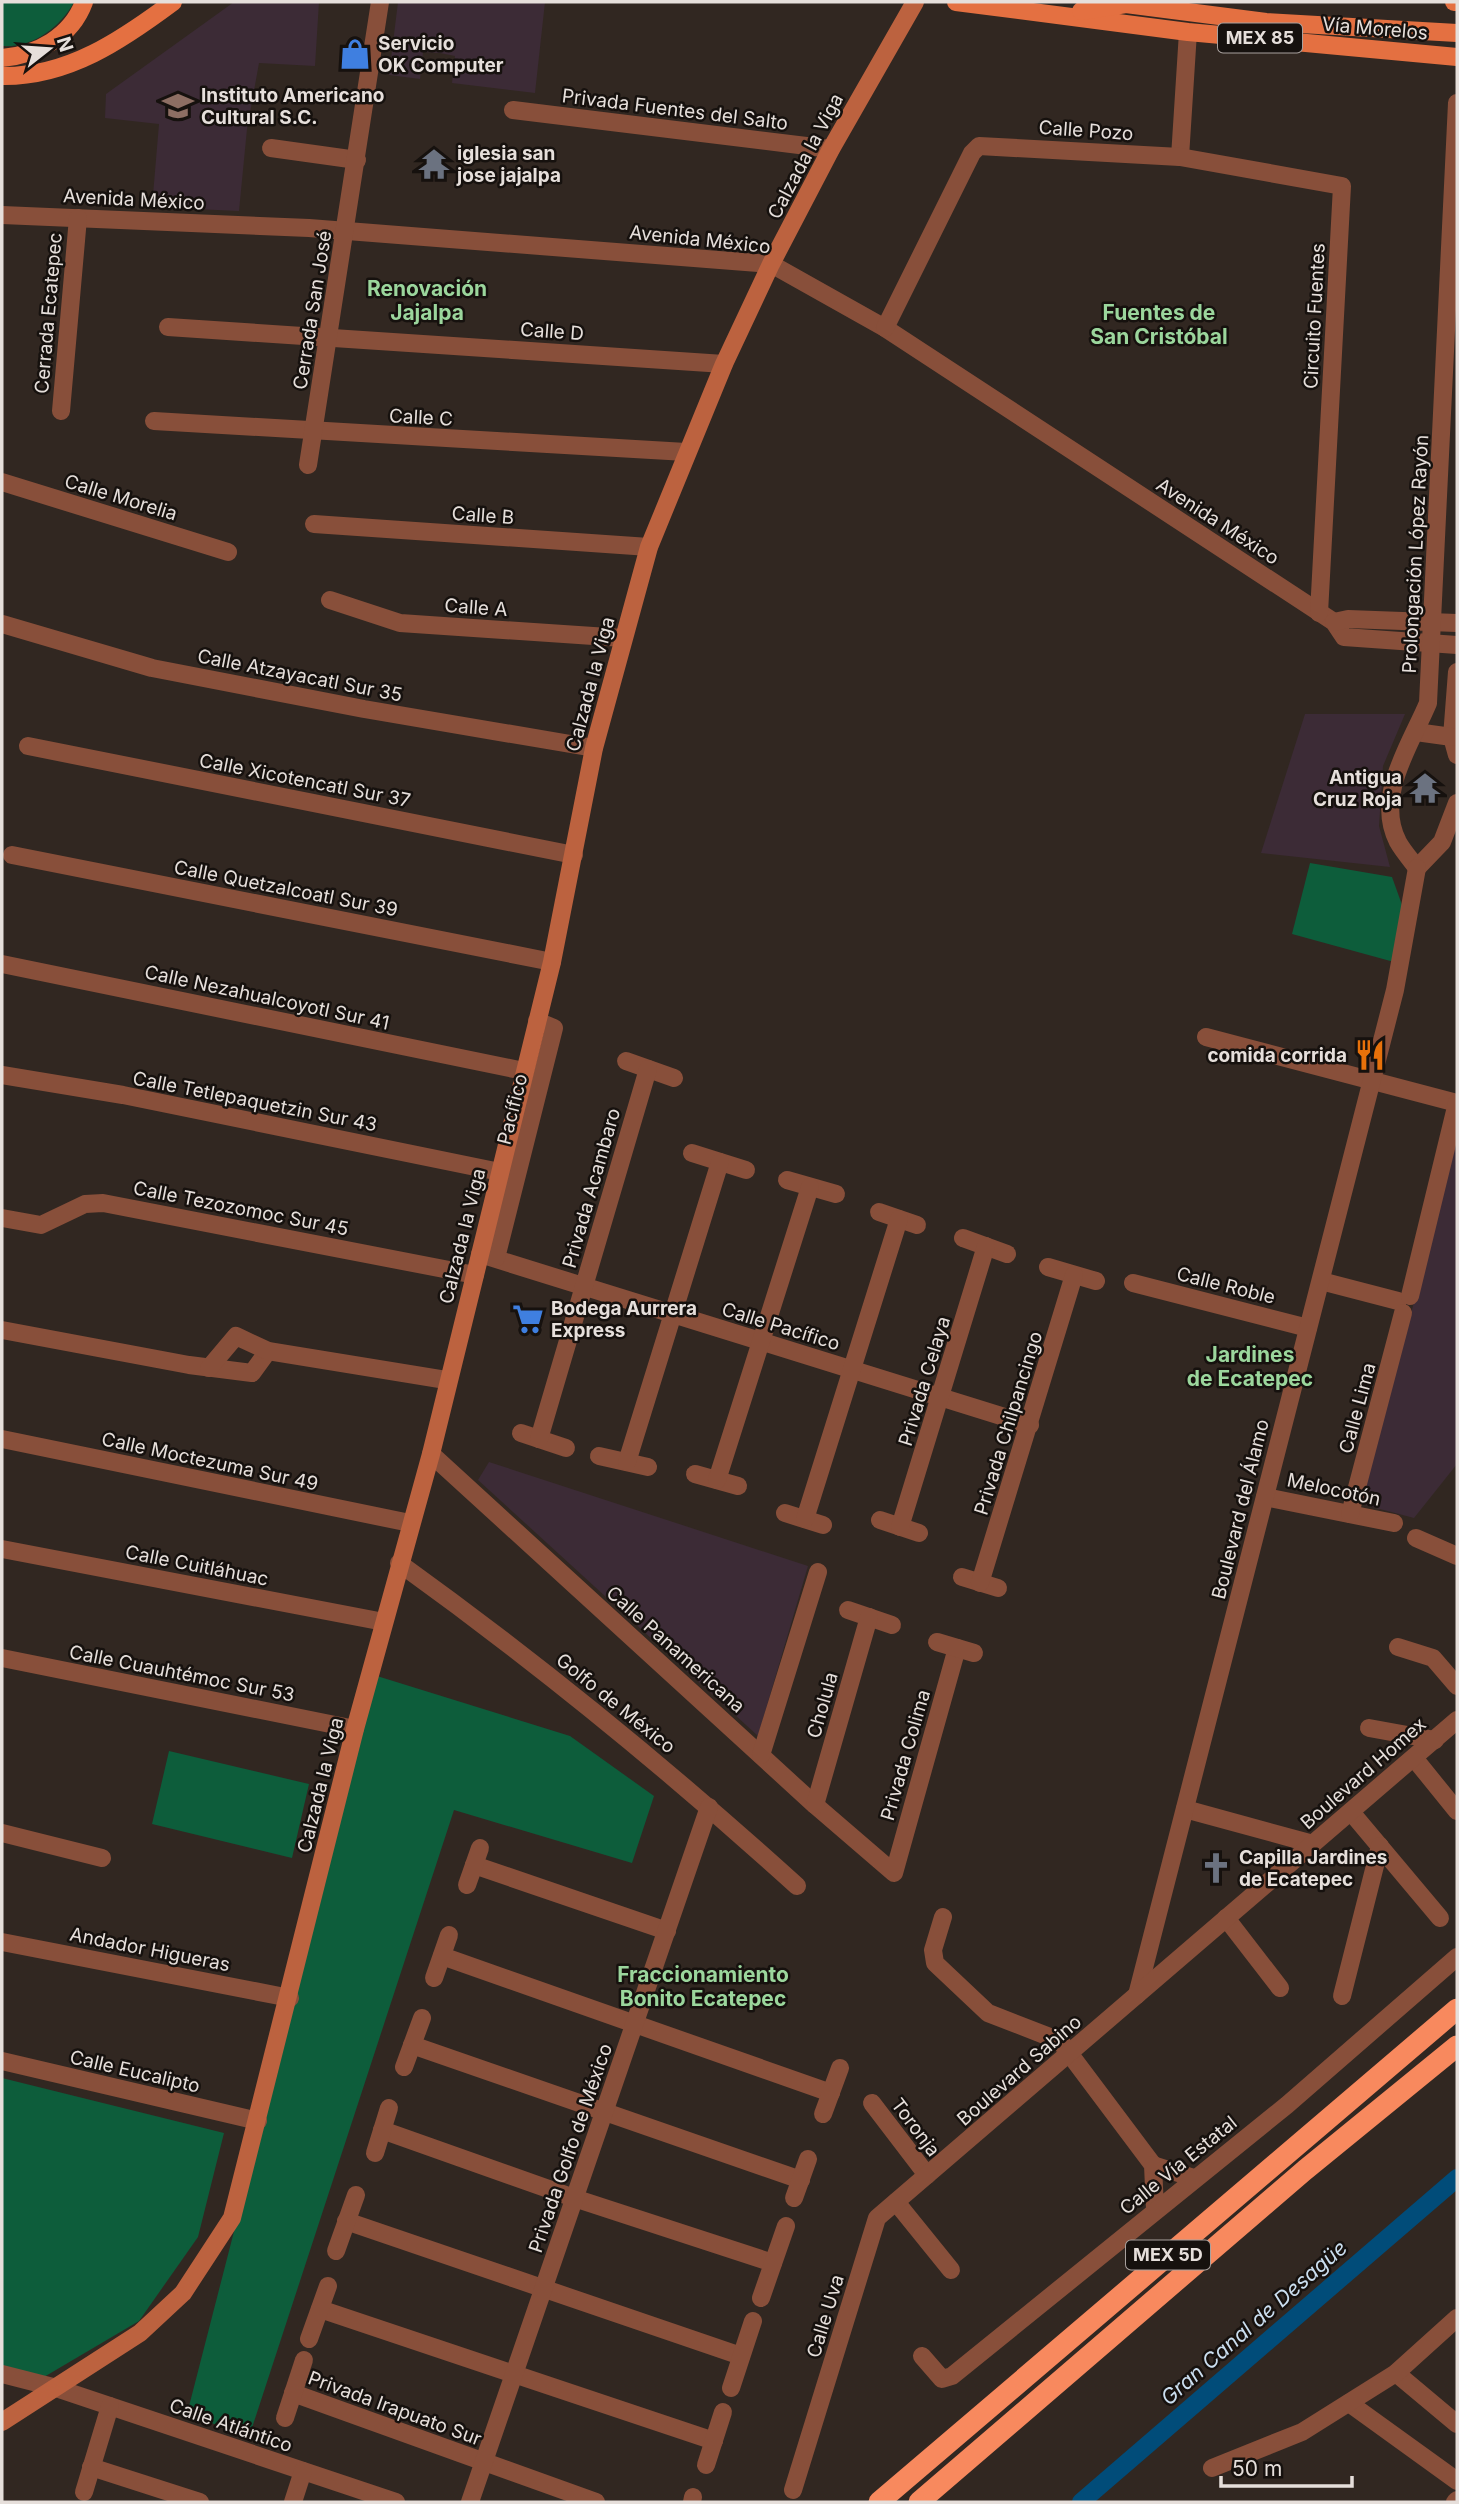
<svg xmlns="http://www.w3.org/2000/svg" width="1459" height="2504" font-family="Inter,sans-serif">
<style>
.education{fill:#3c2b36}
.green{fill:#0d5d3b}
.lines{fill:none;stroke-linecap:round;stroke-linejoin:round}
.canal{stroke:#014c79;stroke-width:18}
.minor{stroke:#884f3a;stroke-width:18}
.secondary{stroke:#bc623f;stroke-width:18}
.primary{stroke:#e47041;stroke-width:18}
.motorway{stroke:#f8895e;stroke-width:21}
.labels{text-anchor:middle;stroke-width:5;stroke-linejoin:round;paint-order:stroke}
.shield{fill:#16110e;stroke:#a8a19e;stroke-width:2}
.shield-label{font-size:18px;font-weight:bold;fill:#e6dfdb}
.street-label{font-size:19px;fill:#e6dfdb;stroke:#16110e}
.poi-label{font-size:19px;font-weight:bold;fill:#e6dfdb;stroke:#16110e;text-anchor:start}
.neighbourhood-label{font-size:21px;font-weight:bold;fill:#9bd69c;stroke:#16110e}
.water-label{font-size:21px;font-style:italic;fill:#cbdeef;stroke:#16110e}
</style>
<rect width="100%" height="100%" fill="#312721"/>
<g class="education">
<path d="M 234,2 L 319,2 L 315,66 L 259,63 L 247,129 L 239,211 L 152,207 L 159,124 L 105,118 L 106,94 Z"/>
<path d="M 398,2 L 545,2 L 535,93 L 452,83 L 455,56 L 440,53 L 423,52 L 420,79 L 389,75 Z"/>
<path d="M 1305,714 L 1405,714 L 1383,766 L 1379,826 L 1390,867 L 1261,853 Z"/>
<path d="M 1457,1138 L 1457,1464 L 1414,1518 L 1361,1504 Z"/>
<path d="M 489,1462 L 808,1566 L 758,1736 L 478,1480 Z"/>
</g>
<g class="green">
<path d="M 2,2 L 74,2 C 60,28 32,48 2,46 Z"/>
<path d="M 1310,863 L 1392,877 L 1406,916 L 1394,962 L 1292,934 Z"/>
<path d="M 377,1676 L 570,1736 L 654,1796 L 632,1863 L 454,1810 L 249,2437 L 187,2414 Z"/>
<path d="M 169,1751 L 309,1784 L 292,1858 L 152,1824 Z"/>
<path d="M 2,2078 L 224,2133 L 198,2237 L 139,2321 L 44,2377 L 2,2366 Z"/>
</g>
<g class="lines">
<path class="canal" d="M 1081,2502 L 1457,2178"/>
<g class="minor">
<path d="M 513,110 L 831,149"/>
<path d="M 271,148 L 357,160"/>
<path d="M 1180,157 L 1188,32"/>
<path d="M 2,215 L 309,228 L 771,264 L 885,328 L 1334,622 L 1344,637 L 1457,645"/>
<path d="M 168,327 L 724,364"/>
<path d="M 885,328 L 972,153 L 979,146 L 1180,157 L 1342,186 L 1319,613"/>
<path d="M 61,411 L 78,218"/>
<path d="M 154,421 L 686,452"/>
<path d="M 308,465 L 380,2"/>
<path d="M 2,482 L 228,552"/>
<path d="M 314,524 L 649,547"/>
<path d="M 330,600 L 400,623 L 623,638"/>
<path d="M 1334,622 L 1348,619 L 1457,623"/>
<path d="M 2,624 L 152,668 L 364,709 L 594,748"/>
<path d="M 1457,672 L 1452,737 L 1457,755"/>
<path d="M 1416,732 L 1452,737"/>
<path d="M 28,746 L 574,855"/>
<path d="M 12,855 L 552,962"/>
<path d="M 1417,868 C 1411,860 1403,851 1398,842 C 1374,796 1411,744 1428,703 L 1457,103"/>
<path d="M 1417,868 L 1442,842 L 1457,803"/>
<path d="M 2,964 L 524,1071"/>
<path d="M 1206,1037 L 1457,1103"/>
<path d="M 626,1061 L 674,1078"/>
<path d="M 2,1075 L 123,1095 L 500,1172"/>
<path d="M 692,1153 L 746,1170"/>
<path d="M 787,1180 L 836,1194"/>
<path d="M 879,1212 L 917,1225"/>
<path d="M 2,1218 L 41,1225 L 85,1204 L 103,1203 L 475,1275"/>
<path d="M 963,1238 L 1007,1254"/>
<path d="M 480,1254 L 1030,1425"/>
<path d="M 496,1258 L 554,1028 L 537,1021"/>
<path d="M 1048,1267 L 1096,1281"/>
<path d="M 1321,1281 L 1398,1301"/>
<path d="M 1133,1283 L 1308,1328"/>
<path d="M 1410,1296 L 1457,1103"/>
<path d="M 2,1330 L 189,1365 L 252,1373 L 268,1351"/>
<path d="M 209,1368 L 236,1336 L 268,1351 L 446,1380"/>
<path d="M 521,1433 L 566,1448"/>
<path d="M 2,1439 L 410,1523"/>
<path d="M 539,1439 L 648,1069"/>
<path d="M 431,1454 L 815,1805 L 894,1873 L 957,1648"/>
<path d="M 599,1456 L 648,1467"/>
<path d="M 627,1462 L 720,1162"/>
<path d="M 695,1474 L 738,1486"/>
<path d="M 717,1480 L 810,1187"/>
<path d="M 1265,1497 L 1394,1523"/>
<path d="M 785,1513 L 823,1525"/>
<path d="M 1350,1514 L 1403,1313"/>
<path d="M 805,1519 L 899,1219"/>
<path d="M 880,1520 L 919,1533"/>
<path d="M 900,1527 L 986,1246"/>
<path d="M 1416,1538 L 1457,1556"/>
<path d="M 2,1549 L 384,1622"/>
<path d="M 399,1563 C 538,1663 670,1771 797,1886"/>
<path d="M 962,1577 L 998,1588"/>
<path d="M 980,1583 L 1074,1275"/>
<path d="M 848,1610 L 892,1625"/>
<path d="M 937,1642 L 974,1653"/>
<path d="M 1398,1647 L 1433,1658 L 1457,1686"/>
<path d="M 2,1658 L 355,1729"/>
<path d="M 1369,1728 L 1435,1740"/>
<path d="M 761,1755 L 818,1572"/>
<path d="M 1414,1758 L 1457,1811"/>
<path d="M 815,1805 L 869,1617"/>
<path d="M 1185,1809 L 1313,1844"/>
<path d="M 1351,1812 L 1440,1918"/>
<path d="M 2,1833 L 102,1858"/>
<path d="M 474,1865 L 667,1931"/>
<path d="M 467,1885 L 480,1848"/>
<path d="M 943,1917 L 933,1950 L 935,1963 L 988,2013 L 1060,2041 L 1153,2165 L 1155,2209"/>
<path d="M 1226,1918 L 1280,1988"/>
<path d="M 2,1942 L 290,1998"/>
<path d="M 442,1956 L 831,2093"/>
<path d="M 434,1978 L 449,1935"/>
<path d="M 1137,1995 L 1395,990 L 1417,868"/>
<path d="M 1342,1996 L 1380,1846"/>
<path d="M 412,2045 L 801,2180"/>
<path d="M 2,2061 L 258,2121"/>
<path d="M 404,2067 L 422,2018"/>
<path d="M 872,2103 L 927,2175"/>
<path d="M 823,2114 L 840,2068"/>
<path d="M 382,2130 L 574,2198 L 773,2263"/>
<path d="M 375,2153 L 389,2108"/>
<path d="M 1153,2165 L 1194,2178"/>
<path d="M 794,2198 L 808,2159"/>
<path d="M 896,2202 L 951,2270"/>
<path d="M 346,2221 L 741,2356"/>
<path d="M 336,2251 L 356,2195"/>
<path d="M 761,2298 L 786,2226"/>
<path d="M 320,2309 L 714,2441"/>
<path d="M 309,2339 L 328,2286"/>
<path d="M 922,2356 L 942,2379 L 952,2376 L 1287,2105 L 1457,1957"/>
<path d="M 1396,2373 L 1457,2424"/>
<path d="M 2,2374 L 53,2387 L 396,2502"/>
<path d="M 731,2388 L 753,2321"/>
<path d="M 293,2393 L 596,2502"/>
<path d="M 1349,2403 L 1457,2481"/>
<path d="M 285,2418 L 304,2360"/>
<path d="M 706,2465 L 723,2412"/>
<path d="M 91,2467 L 200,2502"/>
<path d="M 1212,2468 L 1302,2432 L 1396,2373 L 1457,2318"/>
<path d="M 793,2490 L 877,2218 L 1457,1720"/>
<path d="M 84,2492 L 110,2406"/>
<path d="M 293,2502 L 303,2471"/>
<path d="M 470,2502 L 709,1807"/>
<path d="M 692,2502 L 693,2497"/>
<path d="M 1455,2502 L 1457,2500"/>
</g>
<path class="secondary" d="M 2,2422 L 140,2333 L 183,2293 L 232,2218 L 355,1729 L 431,1454 L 552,962 L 594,748 L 649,547 L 724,364 L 771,264 L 831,149 L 915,2"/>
<g class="primary">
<path d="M 956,2 L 1188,32 L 1457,57"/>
<path d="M 1454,2 L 1457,2"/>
<path d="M 1081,11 L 1126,4 L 1266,22 L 1457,33"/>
<path d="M 2,58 C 37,55 71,37 84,2"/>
<path d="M 2,76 C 68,77 122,40 173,2"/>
</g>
<g class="motorway">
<path d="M 879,2502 L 1457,2009"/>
<path d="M 919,2502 L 1305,2170 L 1457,2046"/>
</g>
</g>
<defs>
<symbol id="shop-bare" viewBox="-9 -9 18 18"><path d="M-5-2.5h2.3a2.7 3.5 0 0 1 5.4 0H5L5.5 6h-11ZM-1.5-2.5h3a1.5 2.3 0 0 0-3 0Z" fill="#3f7fe0" stroke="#16110e" stroke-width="2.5" paint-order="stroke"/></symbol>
<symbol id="school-bare" viewBox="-9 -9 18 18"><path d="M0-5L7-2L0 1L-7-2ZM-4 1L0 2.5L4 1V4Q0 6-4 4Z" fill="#8d6e63" stroke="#16110e" stroke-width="2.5" paint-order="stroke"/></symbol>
<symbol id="temple-bare" viewBox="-9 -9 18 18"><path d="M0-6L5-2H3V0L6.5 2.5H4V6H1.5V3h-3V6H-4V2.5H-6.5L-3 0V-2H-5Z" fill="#6b7280" stroke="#16110e" stroke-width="2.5" paint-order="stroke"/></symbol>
<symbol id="restaurant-bare" viewBox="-9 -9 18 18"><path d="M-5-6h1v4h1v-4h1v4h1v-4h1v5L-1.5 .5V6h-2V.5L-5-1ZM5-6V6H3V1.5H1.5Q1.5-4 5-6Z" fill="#e8710a" stroke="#16110e" stroke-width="2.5" paint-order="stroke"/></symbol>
<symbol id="supermarket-bare" viewBox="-9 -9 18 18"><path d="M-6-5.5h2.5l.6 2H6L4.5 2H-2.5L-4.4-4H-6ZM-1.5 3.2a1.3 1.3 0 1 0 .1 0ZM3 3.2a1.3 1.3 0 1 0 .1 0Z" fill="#3f7fe0" stroke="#16110e" stroke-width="2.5" paint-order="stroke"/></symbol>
<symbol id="church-bare" viewBox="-9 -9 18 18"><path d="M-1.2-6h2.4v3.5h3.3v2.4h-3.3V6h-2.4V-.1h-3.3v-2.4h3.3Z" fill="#6b7280" stroke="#16110e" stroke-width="2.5" paint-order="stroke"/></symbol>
</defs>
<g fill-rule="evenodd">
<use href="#shop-bare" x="333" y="32" width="44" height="44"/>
<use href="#school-bare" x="156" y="84" width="44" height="44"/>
<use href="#temple-bare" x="412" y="142" width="44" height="44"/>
<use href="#temple-bare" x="1403" y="766" width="44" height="44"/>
<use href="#restaurant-bare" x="1348" y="1033" width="44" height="44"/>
<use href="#supermarket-bare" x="506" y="1297" width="44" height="44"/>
<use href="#church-bare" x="1194" y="1846" width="44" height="44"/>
</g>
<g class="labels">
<g class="shield">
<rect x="1218" y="23.5" width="84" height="29" rx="5"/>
<rect x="1126" y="2240.5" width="84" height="29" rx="5"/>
</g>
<g class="shield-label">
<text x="1260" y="44">MEX 85</text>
<text x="1168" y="2261">MEX 5D</text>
</g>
<g class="street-label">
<text transform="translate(1375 28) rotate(5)" y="7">Vía Morelos</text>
<text transform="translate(675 109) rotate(7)" y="7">Privada Fuentes del Salto</text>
<text transform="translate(1086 130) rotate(4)" y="7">Calle Pozo</text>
<text transform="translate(805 156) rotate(-62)" y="7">Calzada la Viga</text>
<text transform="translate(134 199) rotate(3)" y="7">Avenida México</text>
<text transform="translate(700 239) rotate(6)" y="7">Avenida México</text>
<text transform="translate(312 310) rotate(-81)" y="7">Cerrada San José</text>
<text transform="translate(48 313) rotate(-85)" y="7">Cerrada Ecatepec</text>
<text transform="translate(1314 316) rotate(-87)" y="7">Circuito Fuentes</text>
<text transform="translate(552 331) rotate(4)" y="7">Calle D</text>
<text transform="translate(421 417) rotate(3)" y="7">Calle C</text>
<text transform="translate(121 497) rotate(17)" y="7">Calle Morelia</text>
<text transform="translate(483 515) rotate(4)" y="7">Calle B</text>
<text transform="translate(1218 521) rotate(33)" y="7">Avenida México</text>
<text transform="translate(1415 554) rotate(-87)" y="7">Prolongación López Rayón</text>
<text transform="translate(476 607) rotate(4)" y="7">Calle A</text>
<text transform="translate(300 675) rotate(11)" y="7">Calle Atzayacatl Sur 35</text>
<text transform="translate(590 684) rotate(-75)" y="7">Calzada la Viga</text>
<text transform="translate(305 780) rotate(11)" y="7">Calle Xicotencatl Sur 37</text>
<text transform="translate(286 888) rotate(11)" y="7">Calle Quetzalcoatl Sur 39</text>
<text transform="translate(267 997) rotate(12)" y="7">Calle Nezahualcoyotl Sur 41</text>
<text transform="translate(255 1101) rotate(11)" y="7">Calle Tetlepaquetzin Sur 43</text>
<text transform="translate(512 1109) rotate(-76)" y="7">Pacífico</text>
<text transform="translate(591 1188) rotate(-74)" y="7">Privada Acambaro</text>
<text transform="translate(241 1208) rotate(11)" y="7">Calle Tezozomoc Sur 45</text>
<text transform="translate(462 1236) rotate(-76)" y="7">Calzada la Viga</text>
<text transform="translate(1226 1285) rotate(14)" y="7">Calle Roble</text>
<text transform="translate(781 1326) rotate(17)" y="7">Calle Pacífico</text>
<text transform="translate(924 1381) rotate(-73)" y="7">Privada Celaya</text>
<text transform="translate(1357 1408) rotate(-75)" y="7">Calle Lima</text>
<text transform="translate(1008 1423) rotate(-73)" y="7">Privada Chilpancingo</text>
<text transform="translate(210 1461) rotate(12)" y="7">Calle Moctezuma Sur 49</text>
<text transform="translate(1334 1489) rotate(12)" y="7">Melocotón</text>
<text transform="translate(1240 1509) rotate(-76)" y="7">Boulevard del Álamo</text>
<text transform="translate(197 1565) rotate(11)" y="7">Calle Cuitláhuac</text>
<text transform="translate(676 1649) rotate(42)" y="7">Calle Panamericana</text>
<text transform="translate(182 1673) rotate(11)" y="7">Calle Cuauhtémoc Sur 53</text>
<text transform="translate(616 1703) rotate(39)" y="7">Golfo de México</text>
<text transform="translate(822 1705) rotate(-74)" y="7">Cholula</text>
<text transform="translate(905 1755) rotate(-74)" y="7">Privada Colima</text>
<text transform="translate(1363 1773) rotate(-41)" y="7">Boulevard Homex</text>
<text transform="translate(320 1785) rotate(-76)" y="7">Calzada la Viga</text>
<text transform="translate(150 1949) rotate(11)" y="7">Andador Higueras</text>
<text transform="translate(1019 2070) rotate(-41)" y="7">Boulevard Sabino</text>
<text transform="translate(135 2071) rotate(13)" y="7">Calle Eucalipto</text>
<text transform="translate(916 2127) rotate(53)" y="7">Toronja</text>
<text transform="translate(570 2148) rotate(-71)" y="7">Privada Golfo de México</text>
<text transform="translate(1178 2165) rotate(-39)" y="7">Calle Vía Estatal</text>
<text transform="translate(825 2316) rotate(-73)" y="7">Calle Uva</text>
<text transform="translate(395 2408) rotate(20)" y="7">Privada Irapuato Sur</text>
<text transform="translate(231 2425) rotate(19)" y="7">Calle Atlántico</text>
</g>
<g class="poi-label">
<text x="378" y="50">Servicio<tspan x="378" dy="22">OK Computer</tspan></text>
<text x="201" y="102">Instituto Americano<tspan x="201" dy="22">Cultural S.C.</tspan></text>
<text x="457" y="160">iglesia san<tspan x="457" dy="22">jose jajalpa</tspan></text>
<text x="1402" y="784" text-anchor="end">Antigua<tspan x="1402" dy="22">Cruz Roja</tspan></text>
<text x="1347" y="1062" text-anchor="end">comida corrida</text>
<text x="551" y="1315">Bodega Aurrera<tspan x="551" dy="22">Express</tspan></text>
<text x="1239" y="1864">Capilla Jardines<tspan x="1239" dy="22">de Ecatepec</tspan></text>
</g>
<g class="neighbourhood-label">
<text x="427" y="296">Renovación<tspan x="427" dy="24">Jajalpa</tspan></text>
<text x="1159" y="320">Fuentes de<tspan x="1159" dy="24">San Cristóbal</tspan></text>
<text x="1250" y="1362">Jardines<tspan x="1250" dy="24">de Ecatepec</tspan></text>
<text x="703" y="1982">Fraccionamiento<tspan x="703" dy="24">Bonito Ecatepec</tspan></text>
</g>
<g class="water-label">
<text transform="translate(1254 2323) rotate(-41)" y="7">Gran Canal de Desagüe</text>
</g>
</g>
<rect width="1459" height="2504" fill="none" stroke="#e6dfdb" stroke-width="7"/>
<g transform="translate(49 49) rotate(73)" stroke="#16110e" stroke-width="5" paint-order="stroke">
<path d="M0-5L12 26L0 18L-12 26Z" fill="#e6dfdb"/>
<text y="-10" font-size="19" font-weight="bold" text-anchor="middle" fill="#e6dfdb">N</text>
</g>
<path d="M1221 2476v10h131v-10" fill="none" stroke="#e6dfdb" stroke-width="3.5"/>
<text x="1232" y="2476" font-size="21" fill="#e6dfdb" stroke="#16110e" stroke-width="5" paint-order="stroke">50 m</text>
</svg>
